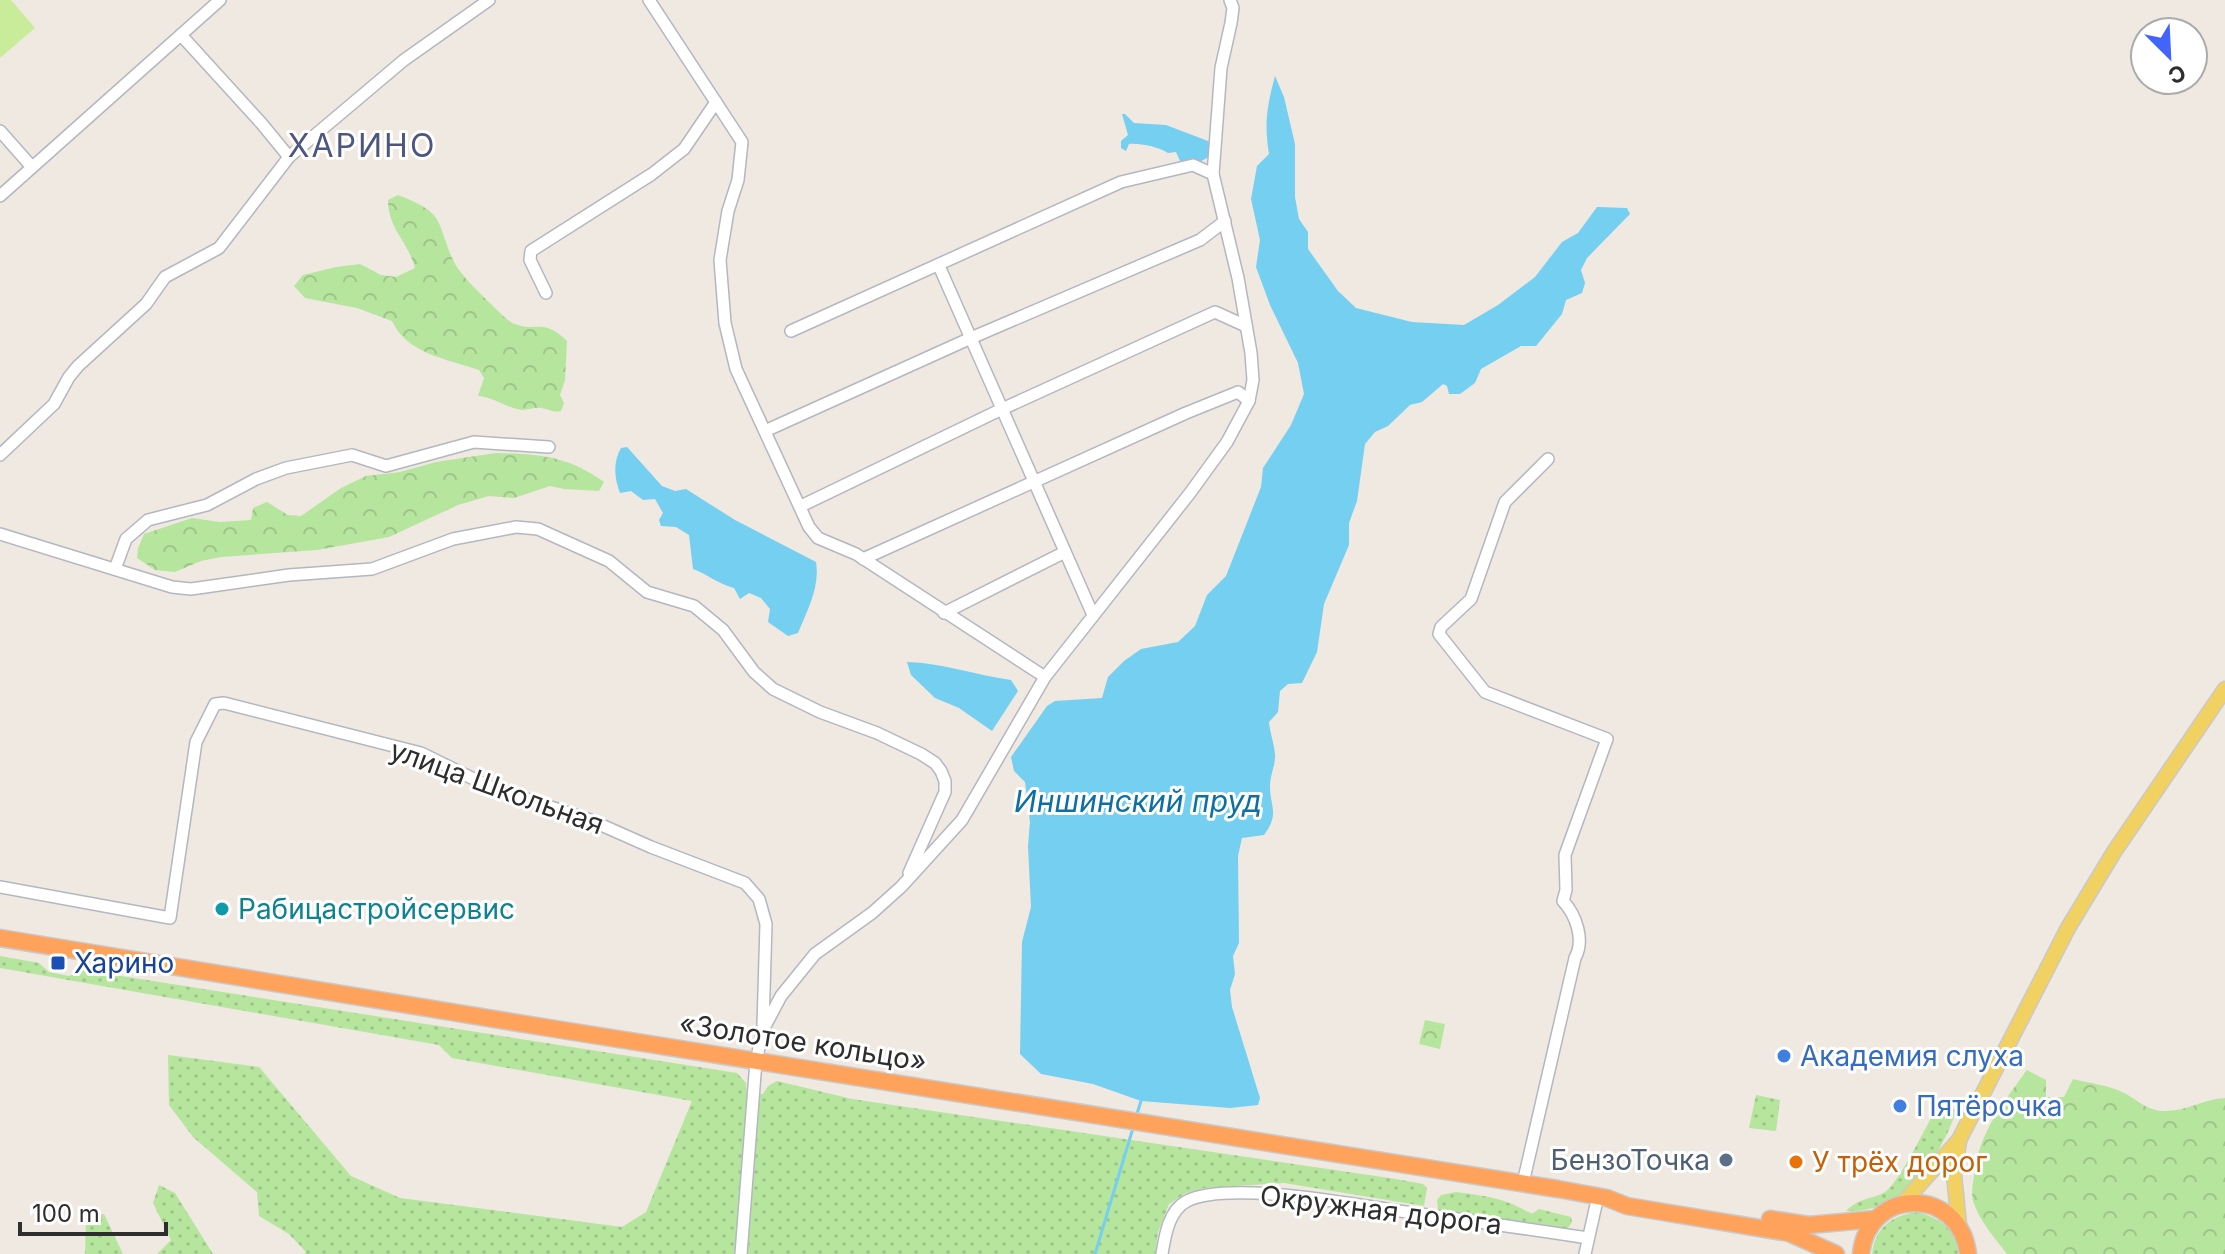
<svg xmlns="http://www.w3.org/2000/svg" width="2225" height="1254" font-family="Inter,sans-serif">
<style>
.grass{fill:url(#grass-dots)}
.forest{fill:url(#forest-crowns)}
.pitch{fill:#c9ec9a}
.water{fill:#75cff0}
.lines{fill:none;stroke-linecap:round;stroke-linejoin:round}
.stream{stroke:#75cff0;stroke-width:3}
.minor-casing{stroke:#b4b7c1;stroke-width:14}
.major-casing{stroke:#c9c9c9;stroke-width:17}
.highway-casing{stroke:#c9c9c9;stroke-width:19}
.minor{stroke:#fff;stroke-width:11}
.major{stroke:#f2d163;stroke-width:14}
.highway{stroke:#ffa35c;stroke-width:16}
.culture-dot{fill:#0f9aa8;stroke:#fff;stroke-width:3}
.transit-dot{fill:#1a4fb4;stroke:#fff;stroke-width:3}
.shop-dot{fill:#3f7fe0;stroke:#fff;stroke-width:3}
.service-dot{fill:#5c6f8a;stroke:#fff;stroke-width:3}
.food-dot{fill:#e8710a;stroke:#fff;stroke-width:3}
.labels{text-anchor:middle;stroke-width:6;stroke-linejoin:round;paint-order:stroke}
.street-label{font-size:28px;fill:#2e2e2e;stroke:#fff}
.culture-label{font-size:28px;fill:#0d838f;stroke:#fff;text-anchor:start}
.transit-label{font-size:28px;fill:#164399;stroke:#fff;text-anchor:start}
.shop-label{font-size:28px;fill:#366cbe;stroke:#fff;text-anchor:start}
.service-label{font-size:28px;fill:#4e5e75;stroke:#fff;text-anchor:end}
.food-label{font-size:28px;fill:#c56008;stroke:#fff;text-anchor:start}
.water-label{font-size:30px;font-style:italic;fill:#0d6fa3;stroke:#fff}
.quarter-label{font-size:32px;letter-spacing:2px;fill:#4d5680;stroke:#fff}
</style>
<defs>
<pattern id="grass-dots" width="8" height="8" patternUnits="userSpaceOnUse" patternTransform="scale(2)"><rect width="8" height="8" fill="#b6e59e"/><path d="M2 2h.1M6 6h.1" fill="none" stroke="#9dc588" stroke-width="1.8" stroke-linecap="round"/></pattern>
<pattern id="forest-crowns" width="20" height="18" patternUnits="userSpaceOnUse" patternTransform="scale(2)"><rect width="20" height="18" fill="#b6e59e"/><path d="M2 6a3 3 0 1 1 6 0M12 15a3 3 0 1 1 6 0" fill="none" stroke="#9dc588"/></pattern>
</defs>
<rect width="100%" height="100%" fill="#efe9e1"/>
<g class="grass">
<path d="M 0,956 L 39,963 L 49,972 L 69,976 L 83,970 L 737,1073 L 746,1083 L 747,1094 L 763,1094 L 768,1086 L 777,1081 L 852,1099 L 1396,1179 L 1423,1184 L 1427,1188 L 1424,1206 L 1284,1183 L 1204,1188 L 1186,1193 L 1169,1204 L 1158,1232 L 1155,1254 L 304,1254 L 306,1252 L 289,1234 L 259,1216 L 257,1192 L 193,1137 L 169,1105 L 168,1055 L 259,1067 L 351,1176 L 400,1198 L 622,1227 L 646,1212 L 692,1101 L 452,1058 L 439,1045 L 0,968 Z"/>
<path d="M 1756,1095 L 1780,1100 L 1776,1131 L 1749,1128 Z"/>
<path d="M 1938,1105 L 1955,1109 L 1955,1114 C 1940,1159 1900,1215 1846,1211 C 1860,1197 1874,1199 1885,1192 C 1900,1182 1927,1124 1938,1105 Z"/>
<path d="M 159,1185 L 175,1193 L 213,1254 L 157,1254 L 171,1240 L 153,1203 Z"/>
<path d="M 1456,1192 C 1490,1197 1502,1197 1532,1214 L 1539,1209 L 1571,1217 L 1572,1222 L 1568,1228 L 1563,1229 L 1444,1213 L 1438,1209 L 1437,1200 L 1441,1195 Z"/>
<path d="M 1916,1212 C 1939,1217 1957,1229 1958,1254 L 1872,1254 C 1875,1228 1891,1216 1916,1212 Z"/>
<path d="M 104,1214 L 123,1254 L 85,1254 L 86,1217 Z"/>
</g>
<g class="forest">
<path d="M 398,195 C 447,214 435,220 454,262 C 461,276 484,297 496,309 C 501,314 509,322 515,324 C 536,333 542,317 567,341 L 565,380 L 560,395 L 564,403 L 561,411 C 552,413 550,409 541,408 C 535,407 528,410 522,410 C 506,408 494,397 478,396 L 484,378 L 479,370 C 447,359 407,354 392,321 L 357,308 L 305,298 L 294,286 L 303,275 L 336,267 L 360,264 L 381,275 L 396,277 L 415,268 C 408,241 388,229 388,200 Z"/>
<path d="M 496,453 C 539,454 568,456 604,482 L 599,491 L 564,489 L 550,486 L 514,498 L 489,496 L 458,505 L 389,537 L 317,550 L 221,557 L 201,561 L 175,572 L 155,570 L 137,558 L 138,548 L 144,534 L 192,518 L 220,522 L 251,520 L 253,508 L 267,502 L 288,515 L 301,516 L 341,488 L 366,476 L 400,472 L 436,462 Z"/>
<path d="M 1425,1020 L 1445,1024 L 1440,1049 L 1419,1044 Z"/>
<path d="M 2027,1070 L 2046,1080 L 2046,1097 L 2064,1097 L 2073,1079 C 2088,1083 2108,1085 2122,1092 C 2137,1099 2145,1110 2163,1111 C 2185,1112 2203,1099 2225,1098 L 2225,1254 L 2007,1254 C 1994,1237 1980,1222 1973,1201 C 1971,1193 1973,1184 1974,1176 C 1978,1134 2003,1103 2027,1070 Z"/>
</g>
<path class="pitch" d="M 0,0 L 11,0 L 35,28 L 0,58 Z"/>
<g class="water">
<path d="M 1275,76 L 1284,97 L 1295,144 L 1295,197 L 1299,219 L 1308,232 L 1308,249 L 1338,291 L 1356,308 L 1412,322 L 1464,325 L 1498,305 L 1535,277 L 1562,242 L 1578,233 L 1597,207 L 1627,208 L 1630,214 L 1587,258 L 1581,270 L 1585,283 L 1582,293 L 1566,300 L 1562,314 L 1536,346 L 1521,346 L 1481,369 L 1475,383 L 1460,394 L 1449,394 L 1447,386 L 1443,384 L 1422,402 L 1410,405 L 1388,426 L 1375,432 L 1365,444 L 1357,501 L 1349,523 L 1349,545 L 1324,604 L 1317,652 L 1302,683 L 1288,684 L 1280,691 L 1278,712 L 1269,722 C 1270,733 1274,743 1275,754 C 1276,764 1270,775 1270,786 C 1270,808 1280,813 1264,835 L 1242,838 L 1238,856 L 1239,943 L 1233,956 L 1235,974 L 1230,990 L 1232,1007 L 1260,1098 L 1258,1105 L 1230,1108 L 1141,1101 L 1093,1084 L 1041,1074 L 1020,1054 L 1022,942 L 1031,907 L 1028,846 L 1030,822 L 1025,782 L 1014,771 L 1011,757 L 1047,706 L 1055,701 L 1102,698 L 1108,677 L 1124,661 L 1141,649 L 1178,642 L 1195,626 L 1207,595 L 1226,576 L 1261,487 L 1263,468 L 1291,425 L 1304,394 L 1298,363 L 1270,305 L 1256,267 L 1260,240 L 1251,199 L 1257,166 L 1269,154 C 1264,123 1267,106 1275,76 Z"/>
<path d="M 1122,114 L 1125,114 L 1134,123 L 1166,125 L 1208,141 L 1212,144 L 1211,156 L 1195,164 L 1181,163 L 1176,152 L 1168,153 C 1159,147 1140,143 1129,144 L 1126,151 L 1121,148 L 1121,141 L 1128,135 Z"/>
<path d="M 627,447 L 662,486 L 675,491 L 686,489 L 735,520 L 816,562 C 820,587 808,609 798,633 L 788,636 L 768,622 L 770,609 L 761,598 L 749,593 L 740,599 L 734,588 C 716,583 709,575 693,569 L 689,535 L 676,527 L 661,526 L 659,520 L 663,513 L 655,499 L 643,500 L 631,491 L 620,493 C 614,477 613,462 621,448 Z"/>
<path d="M 907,662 C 942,663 975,675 1011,680 L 1018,691 L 992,731 L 959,708 L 935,698 L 911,675 Z"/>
</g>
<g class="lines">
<g class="stream">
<path d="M 1136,1117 L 1141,1101"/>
<path d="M 1095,1254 L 1133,1128"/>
</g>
<defs>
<g id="minor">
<path d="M 649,0 L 742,142 L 738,180 L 728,211 L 720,260 L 725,323 L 736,369 L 809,527 L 818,538 L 856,554 L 1045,677"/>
<path d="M 181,35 L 262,124 L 289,157"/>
<path d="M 0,131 L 32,167"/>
<path d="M 0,196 L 220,0"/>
<path d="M 939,266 L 1093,615"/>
<path d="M 546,293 L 530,260 L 531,251 L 652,174 L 684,149 L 716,102"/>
<path d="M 791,331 L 1121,182 L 1193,165 L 1213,174"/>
<path d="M 765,431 L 971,338 L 1200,240 L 1225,221"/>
<path d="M 0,455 L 54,404 L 69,377 L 78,366 L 146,304 L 165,277 L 219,248 L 289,157 L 404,60 L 489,0"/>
<path d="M 801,506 L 1002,409 L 1215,312 L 1246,326"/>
<path d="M 0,534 L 172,587 L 191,589 L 289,575 L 372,569 L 453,539 L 516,527 L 538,529 L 609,561 L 647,592 L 694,606 L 723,630 L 754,672 L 773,689 L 820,712 L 877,733 L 921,754 L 935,763 L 941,771 L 945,781 L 945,792 L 909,873"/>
<path d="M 863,559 L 1186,413 L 1238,392 L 1249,401"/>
<path d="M 115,569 L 126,539 L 148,520 L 207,505 L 256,479 L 286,468 L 352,455 L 386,466 L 474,442 L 549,447"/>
<path d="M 944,613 L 1065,552"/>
<path d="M 0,887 L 170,918 L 196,742 L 215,704 L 224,703 L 421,753 L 490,787 L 590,820 L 651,847 L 745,883 L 759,899 L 766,924 L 763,1025"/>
<path d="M 1523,1183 L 1575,958 C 1585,940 1576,915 1563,901 L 1566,890 L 1565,855 L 1607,739 L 1485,692 L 1439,634 L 1441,627 L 1471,599 L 1505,502 L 1548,459"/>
<path d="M 741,1254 L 756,1061 L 763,1030 L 781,996 L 815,954 L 872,913 L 901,887 L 962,820 L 1045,677 L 1190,493 L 1227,442 L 1249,401 L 1253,380 L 1251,353 L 1238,278 L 1213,174 L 1221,68 L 1231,23 L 1233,8 L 1230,0"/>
<path d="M 1162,1254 C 1165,1235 1169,1210 1187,1201 C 1228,1180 1358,1205 1406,1212 C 1467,1220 1528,1229 1588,1238"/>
<path d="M 1585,1254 L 1598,1196"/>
</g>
<g id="major">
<path d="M 1959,1141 L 1954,1175 L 1959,1225"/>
<path d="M 1903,1203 L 1959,1140 L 2068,928 L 2114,852 L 2225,689"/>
</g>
<g id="highway">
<path d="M 0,938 L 543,1027 L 1558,1189 L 1607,1198 L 1627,1206 L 1789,1233 L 1836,1254"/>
<path d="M 1770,1219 L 1809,1225 L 1876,1219"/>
<path d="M 1861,1254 C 1868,1186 1960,1186 1968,1254"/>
</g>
</defs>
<use href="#minor" class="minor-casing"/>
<use href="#major" class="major-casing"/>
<use href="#highway" class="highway-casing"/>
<use href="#minor" class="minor"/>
<use href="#major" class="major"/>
<use href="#highway" class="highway"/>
</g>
<circle class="culture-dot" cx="222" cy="909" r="8"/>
<rect class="transit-dot" x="50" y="955" width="16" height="16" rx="4"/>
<g class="shop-dot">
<circle cx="1784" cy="1056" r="8"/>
<circle cx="1900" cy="1106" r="8"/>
</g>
<circle class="service-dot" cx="1726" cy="1160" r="8"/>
<circle class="food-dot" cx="1796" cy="1162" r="8"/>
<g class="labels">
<g class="street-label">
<text transform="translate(497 787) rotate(20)" y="10">улица Школьная</text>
<text transform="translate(803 1042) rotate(9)" y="10">«Золотое кольцо»</text>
<text transform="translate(1381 1210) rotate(7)" y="10">Окружная дорога</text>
</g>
<g class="culture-label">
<text x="238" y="919">Рабицастройсервис</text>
</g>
<g class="transit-label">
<text x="74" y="973">Харино</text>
</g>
<g class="shop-label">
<text x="1800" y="1066">Академия слуха</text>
<text x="1916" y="1116">Пятёрочка</text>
</g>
<g class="service-label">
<text x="1710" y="1170">БензоТочка</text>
</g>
<g class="food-label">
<text x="1812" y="1172">У трёх дорог</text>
</g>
<g class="water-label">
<text x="1138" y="812">Иншинский пруд</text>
</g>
<g class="quarter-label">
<text x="362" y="157">ХАРИНО</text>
</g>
</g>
<g transform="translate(2169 56) rotate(156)"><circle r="38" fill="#ffffff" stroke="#ababab" stroke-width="2"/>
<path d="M0-6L14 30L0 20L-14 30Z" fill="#4264fb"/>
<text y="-12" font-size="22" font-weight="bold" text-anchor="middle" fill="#2e2e2e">С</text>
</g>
<path d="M20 1222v12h146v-12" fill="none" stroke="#2e2e2e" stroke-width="4"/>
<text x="32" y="1222" font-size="24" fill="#2e2e2e" stroke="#ffffff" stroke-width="6" paint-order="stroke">100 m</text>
</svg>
